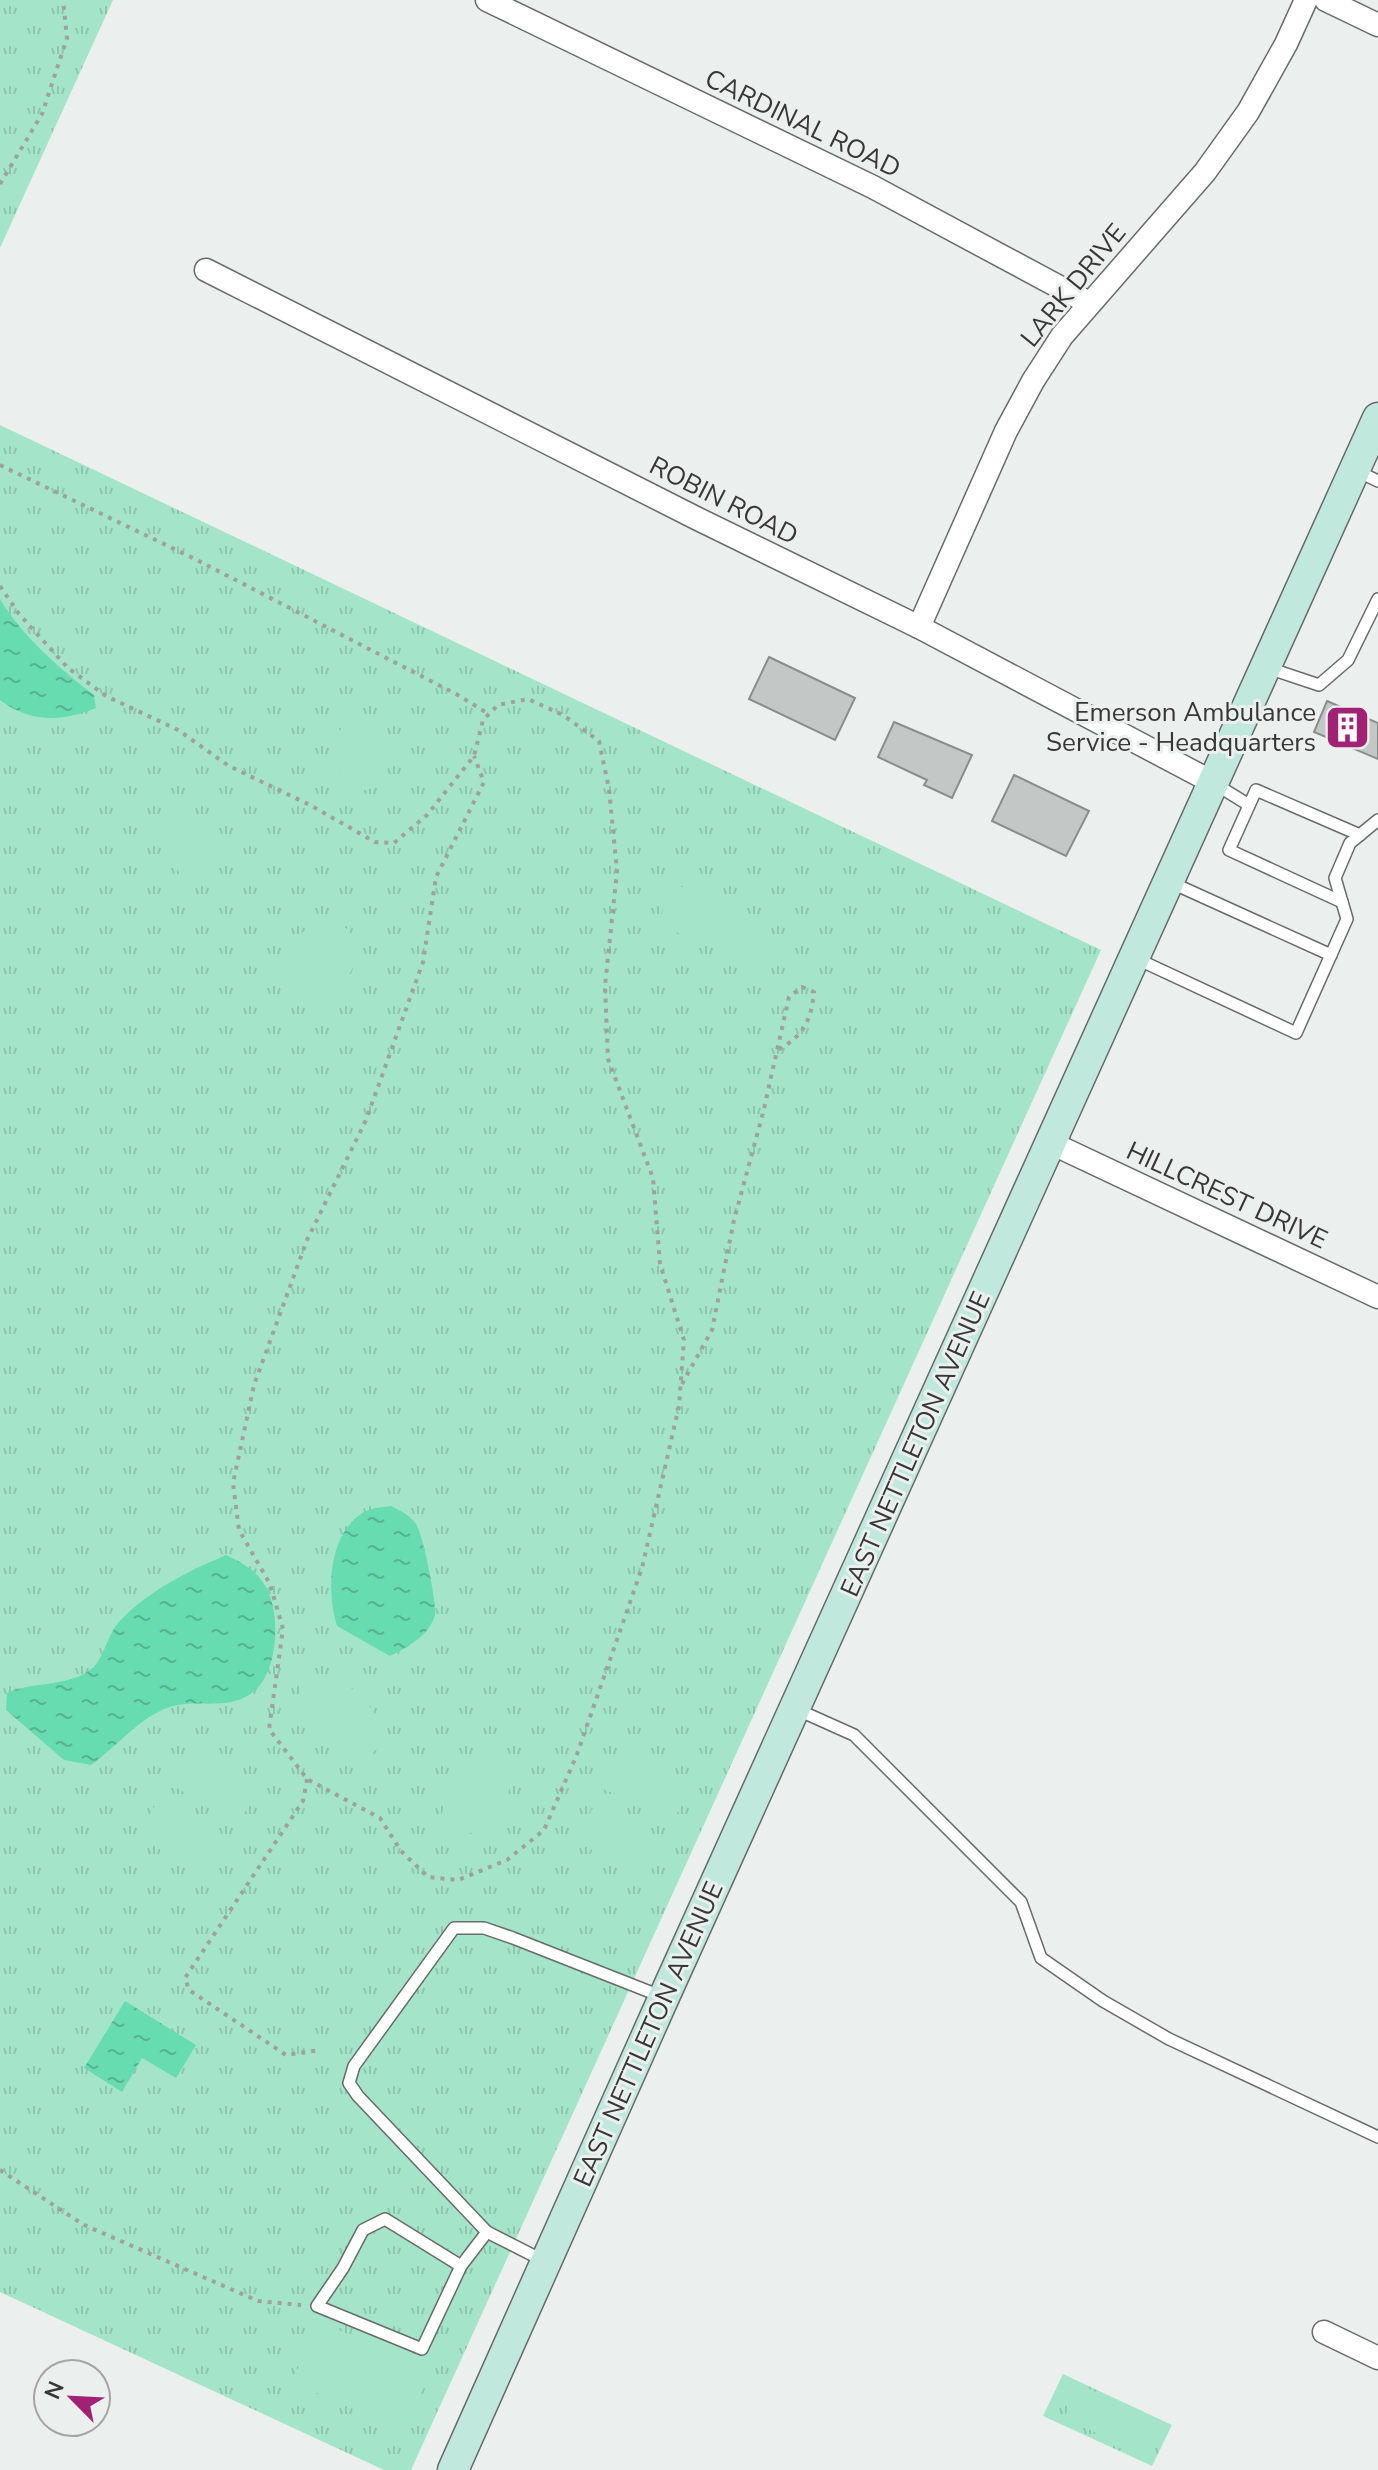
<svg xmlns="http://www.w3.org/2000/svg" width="1378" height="2470" font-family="'Nunito Sans',sans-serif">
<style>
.grass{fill:url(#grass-tufts)}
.garden{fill:#a4e5c9}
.water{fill:url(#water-ripples)}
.building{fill:#c3c7c5;stroke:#898d8b;stroke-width:2}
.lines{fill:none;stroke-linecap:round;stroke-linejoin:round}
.service-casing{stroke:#676b69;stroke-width:14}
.minor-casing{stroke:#676b69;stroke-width:25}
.secondary-casing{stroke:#676b69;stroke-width:33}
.path{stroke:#9ea1a0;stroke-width:4;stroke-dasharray:4 6;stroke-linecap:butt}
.service{stroke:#fff;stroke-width:11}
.minor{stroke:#fff;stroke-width:22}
.secondary{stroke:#c1e8dc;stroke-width:30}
.labels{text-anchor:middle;stroke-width:6;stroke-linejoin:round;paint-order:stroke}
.street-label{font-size:26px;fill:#363837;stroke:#ebf0ee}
.poi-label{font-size:26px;fill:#363837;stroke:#ebf0ee;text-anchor:end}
</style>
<defs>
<pattern id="grass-tufts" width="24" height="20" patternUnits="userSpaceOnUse" patternTransform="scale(2)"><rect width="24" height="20" fill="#a4e5c9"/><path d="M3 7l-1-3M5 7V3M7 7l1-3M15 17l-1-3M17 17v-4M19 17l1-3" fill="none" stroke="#8ec5ad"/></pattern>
<pattern id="water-ripples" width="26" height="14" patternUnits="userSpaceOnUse" patternTransform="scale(2)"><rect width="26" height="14" fill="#68dcb1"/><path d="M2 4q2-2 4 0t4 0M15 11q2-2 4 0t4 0" fill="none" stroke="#56b391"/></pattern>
</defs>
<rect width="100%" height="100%" fill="#ebf0ee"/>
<g class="grass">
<path d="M 0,0 L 113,0 L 0,248 Z"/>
<path d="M 0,425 L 1101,950 L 411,2470 L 384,2470 L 0,2292 Z"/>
<path d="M 1063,2374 L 1172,2425 L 1152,2466 L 1043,2416 Z"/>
</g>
<g class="garden">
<path d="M 361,714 C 396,732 396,750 382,785 C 377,786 369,790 363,790 C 356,790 351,786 346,781 C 329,761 335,735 349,715 Z"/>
<path d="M 180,815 C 211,826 218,839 213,871 L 199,880 L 185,879 C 169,863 148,827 180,815 Z"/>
<path d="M 674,886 C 698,887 739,904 757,919 C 774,934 770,968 742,961 L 738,954 L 719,940 L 693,939 L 673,931 L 661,918 L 665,899 Z"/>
<path d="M 323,922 L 341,923 L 355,938 C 355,943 357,951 356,956 C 353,979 321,1018 296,1005 C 288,1001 282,990 275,982 C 279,946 292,936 323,922 Z"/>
<path d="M 325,1677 C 356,1684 369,1703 385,1730 L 381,1745 L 366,1759 C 353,1756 336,1751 326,1742 C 321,1738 318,1731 315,1727 C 299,1703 289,1684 325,1677 Z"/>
<path d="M 489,1749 L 505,1758 C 508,1771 511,1783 508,1796 C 502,1814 481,1836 460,1834 C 452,1833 445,1825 440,1819 C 449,1791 460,1760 489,1749 Z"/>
<path d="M 188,1752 L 256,1794 L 237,1825 L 169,1783 Z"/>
<path d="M 616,1754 L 689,1786 L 674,1820 L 601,1788 Z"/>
<path d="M 156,1804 L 224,1846 L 204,1877 L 137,1835 Z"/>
<path d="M 592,1809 L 665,1841 L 649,1875 L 577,1843 Z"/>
<path d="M 325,2324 L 423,2367 L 427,2380 L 406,2428 L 400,2430 L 301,2386 L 296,2373 L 312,2330 Z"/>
<path d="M 1079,2384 L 1151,2417 L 1136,2451 L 1064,2418 Z"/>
</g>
<g class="water">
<path d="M 0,599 C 22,636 60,669 94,695 L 96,708 C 62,722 31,723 0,700 Z"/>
<path d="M 391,1506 C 401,1511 410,1515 416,1524 C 423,1534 437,1604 435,1615 C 429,1636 408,1647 390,1656 L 337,1626 C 326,1590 328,1531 366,1511 C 373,1508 384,1507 391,1506 Z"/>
<path d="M 226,1555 C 243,1563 258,1571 267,1589 C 281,1616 278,1673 253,1692 C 228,1712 197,1698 170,1707 C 139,1717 117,1747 91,1765 L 64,1760 L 6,1710 L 7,1693 C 33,1681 67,1687 90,1670 C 103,1661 107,1636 118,1623 C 147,1591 187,1572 226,1555 Z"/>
<path d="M 125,2001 L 196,2045 L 176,2078 L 142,2058 L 122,2092 L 84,2068 Z"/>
</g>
<g class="building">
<path d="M 769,657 L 855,698 L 835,740 L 749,699 Z"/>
<path d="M 1327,701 L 1378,723 L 1378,759 L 1314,732 Z"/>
<path d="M 894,722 L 972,755 L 952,798 L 924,785 L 927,780 L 878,757 Z"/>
<path d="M 1014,775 L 1089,811 L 1066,856 L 992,821 Z"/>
</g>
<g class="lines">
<defs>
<g id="service">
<path d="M 1357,471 L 1378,481"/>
<path d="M 1268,668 L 1319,685 L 1348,660 L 1378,599"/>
<path d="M 1215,784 L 1249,805"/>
<path d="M 1170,882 L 1331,955"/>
<path d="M 1342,902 L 1229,850 L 1256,790 L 1360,835"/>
<path d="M 1135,958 L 1296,1033 L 1347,919 L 1335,878 L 1350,843 L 1378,820"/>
<path d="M 796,1709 L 854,1735 L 1021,1902 L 1041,1958 L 1103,2001 L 1169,2039 L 1378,2137"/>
<path d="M 546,2262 L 487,2232 L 358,2096 L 349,2083 L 354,2066 L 454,1928 L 484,1928 L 513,1938 L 663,1997"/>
<path d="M 461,2266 L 385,2219 L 363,2230 L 343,2268 L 317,2306 L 422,2349 L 461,2266 L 487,2232"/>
</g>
<g id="minor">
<path d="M 487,0 L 873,187 L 1089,303"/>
<path d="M 1326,0 L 1378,25"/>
<path d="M 206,270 L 696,518 L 919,627 L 1214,783"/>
<path d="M 919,627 L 1006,431 L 1033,381 L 1062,336 L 1205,172 L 1248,112 L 1286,44 L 1306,0"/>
<path d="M 1051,1143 L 1378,1297"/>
<path d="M 1324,2332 L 1378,2358"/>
</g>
<path id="secondary" d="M 453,2470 L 664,1997 L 1378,418"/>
</defs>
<use href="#service" class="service-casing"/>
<use href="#minor" class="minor-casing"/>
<use href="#secondary" class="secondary-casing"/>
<g class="path">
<path d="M 0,184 L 42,114 L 67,38 L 63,0"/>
<path d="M 0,465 L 195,559 L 456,694 L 489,714"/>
<path d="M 0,586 L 19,614 L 68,668 L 106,696 L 178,730 L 229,766 L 310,805 L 375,842 L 394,843 L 427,815 L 474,756 L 483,720 L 498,705 L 528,699 L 563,715 L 599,741 L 609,789 L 617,871 L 605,986 L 608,1059 L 653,1178 L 660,1264 L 684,1340 L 679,1406 L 642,1568 L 576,1757 L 544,1830 L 507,1860 L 458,1880 L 428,1877 L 401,1851 L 380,1818 L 307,1779 L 269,1729 L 283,1629 L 270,1584 L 239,1530 L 233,1483 L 254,1385 L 307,1240 L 366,1120 L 423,962 L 436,877 L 484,782 L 474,756"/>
<path d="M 682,1384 L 712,1330 L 734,1220 L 763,1113 L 789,997 L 802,987 L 814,992 C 811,1021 804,1035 778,1050"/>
<path d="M 307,1779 L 303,1801 L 185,1978 L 189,1990 L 286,2055 L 320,2050"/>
<path d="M 0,2170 L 84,2225 L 258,2301 L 301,2305"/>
</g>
<use href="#service" class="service"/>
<use href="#minor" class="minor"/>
<use href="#secondary" class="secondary"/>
</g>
<defs>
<symbol id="building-square" viewBox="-11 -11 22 22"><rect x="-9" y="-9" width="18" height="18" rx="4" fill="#a12274" stroke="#ebf0ee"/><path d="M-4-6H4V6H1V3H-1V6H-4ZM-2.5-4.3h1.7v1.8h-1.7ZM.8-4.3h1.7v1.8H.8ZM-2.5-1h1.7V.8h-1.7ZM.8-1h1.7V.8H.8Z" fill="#fff"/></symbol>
</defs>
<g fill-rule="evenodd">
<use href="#building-square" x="1322" y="702" width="51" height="51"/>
</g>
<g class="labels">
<g class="street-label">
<text transform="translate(803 123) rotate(26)" y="9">CARDINAL ROAD</text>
<text transform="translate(1073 285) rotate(-51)" y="9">LARK DRIVE</text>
<text transform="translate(724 500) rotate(27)" y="9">ROBIN ROAD</text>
<text transform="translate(1227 1195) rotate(25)" y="9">HILLCREST DRIVE</text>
<text transform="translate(915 1444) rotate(-66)" y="9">EAST NETTLETON AVENUE</text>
<text transform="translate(648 2034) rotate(-66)" y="9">EAST NETTLETON AVENUE</text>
</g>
<g class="poi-label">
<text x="1316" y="721">Emerson Ambulance<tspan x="1316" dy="30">Service - Headquarters</tspan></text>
</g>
</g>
<g transform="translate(72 2398) rotate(294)"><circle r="38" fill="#ebf0ee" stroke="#a3a6a5" stroke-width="2"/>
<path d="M0-6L14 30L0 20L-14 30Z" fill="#a12274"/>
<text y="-12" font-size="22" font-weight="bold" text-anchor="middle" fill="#363837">N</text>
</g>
</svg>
